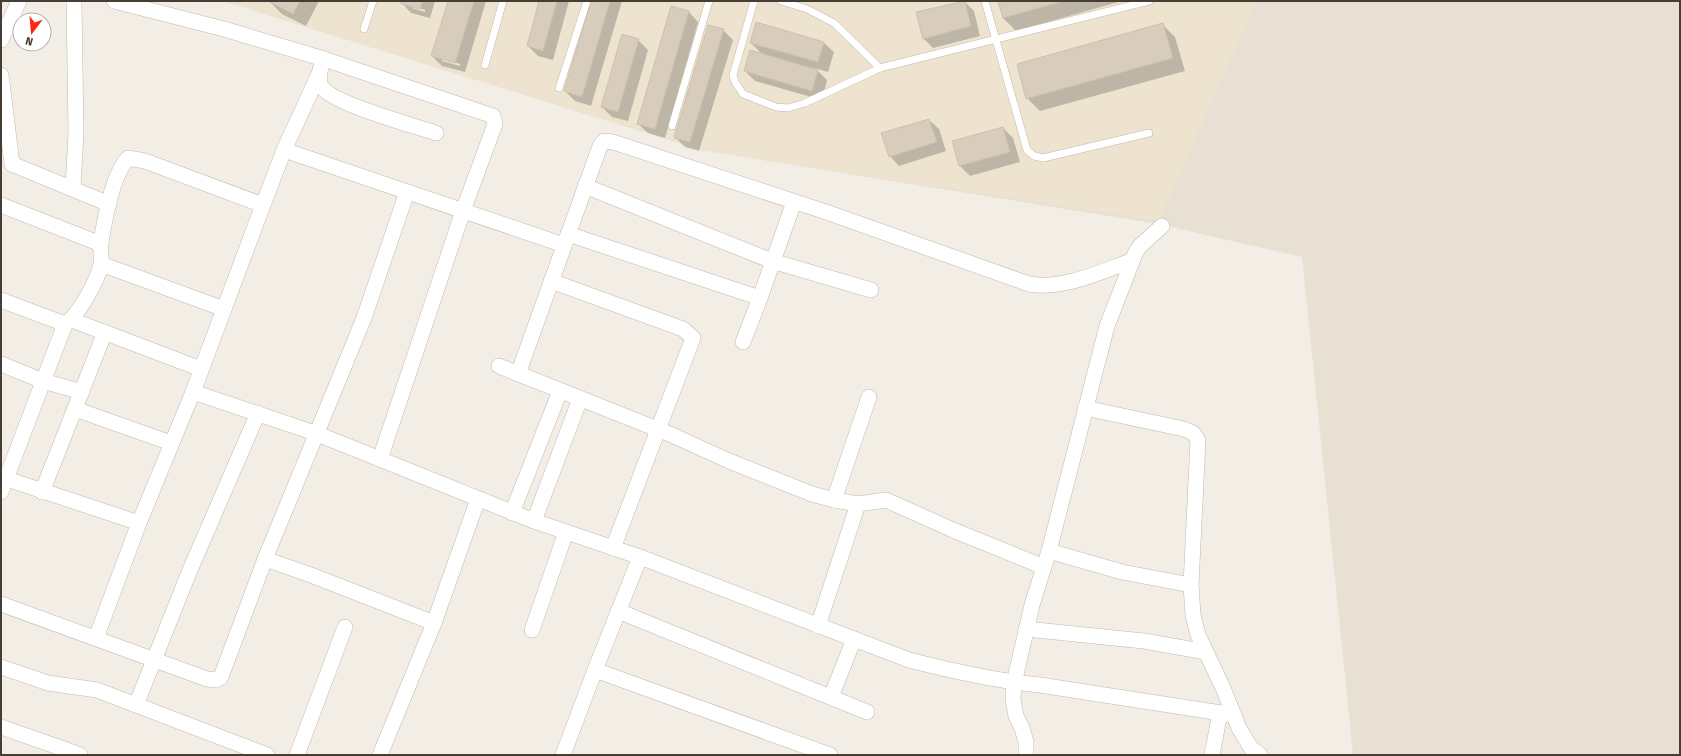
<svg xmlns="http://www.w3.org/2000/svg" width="1681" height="756" font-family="'Fira Sans',sans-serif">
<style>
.residential{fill:#e8e0d3}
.education{fill:#ede3cf}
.shadow{fill:#0003;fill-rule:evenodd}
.building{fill:#d8ccbd;stroke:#d0c0ad}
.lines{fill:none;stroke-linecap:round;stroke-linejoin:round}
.service-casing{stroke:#c2b8ab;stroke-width:8}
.minor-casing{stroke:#c2b8ab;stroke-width:16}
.service{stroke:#fff;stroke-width:7}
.minor{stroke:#fff;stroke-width:15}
</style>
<rect width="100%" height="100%" fill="#f3eee5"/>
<path class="residential" d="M 223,1 L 1680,1 L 1680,755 L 1353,755 L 1302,257 L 1158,224 L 701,150 Z"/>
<path class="education" d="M 223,1 L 1256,1 L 1159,221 L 701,150 Z"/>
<g class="shadow">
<path d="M 269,1 L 319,1 L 306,26 L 282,14 Z"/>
<path d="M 402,1 L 435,1 L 430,18 L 411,13 L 402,3 ZM 412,6 L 425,10 L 425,12 L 412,8 Z"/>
<path d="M 449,1 L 486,1 L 465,72 L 442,66 L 432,56 ZM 442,58 L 460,64 L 460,66 L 442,61 Z"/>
<path d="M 540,1 L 569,1 L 553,60 L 538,56 L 528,46 Z"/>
<path d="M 592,1 L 622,1 L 591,106 L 575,101 L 565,91 Z"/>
<path d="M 999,1 L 1122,1 L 1016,31 L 1003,18 Z"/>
<path d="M 965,2 L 974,11 L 980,36 L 933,48 L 923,38 Z"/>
<path d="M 689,12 L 698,22 L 665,138 L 648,133 L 638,124 Z"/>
<path d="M 1162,24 L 1175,37 L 1185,71 L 1040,111 L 1027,98 Z"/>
<path d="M 723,30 L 733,40 L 699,151 L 685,147 L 675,137 Z"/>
<path d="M 638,40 L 648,50 L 628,121 L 612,117 L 602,107 Z"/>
<path d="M 751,43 L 824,43 L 834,52 L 828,72 L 815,68 L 827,80 L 822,100 L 755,81 L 745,71 L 763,55 Z"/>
<path d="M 929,120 L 939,129 L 946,151 L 899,166 L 890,156 Z"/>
<path d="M 1003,128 L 1013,138 L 1020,162 L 970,176 L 960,166 L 953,142 Z"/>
</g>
<g class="building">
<path d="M 268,1 L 300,1 L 293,14 Z"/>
<path d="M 401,1 L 423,1 L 420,9 L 401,4 Z"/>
<path d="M 448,1 L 474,1 L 455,63 L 431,56 Z"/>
<path d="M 539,1 L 557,1 L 543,51 L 527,46 Z"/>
<path d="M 591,1 L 610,1 L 582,97 L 564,91 Z"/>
<path d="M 965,1 L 971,26 L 923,39 L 916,12 Z"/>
<path d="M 998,1 L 1064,1 L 1003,18 Z"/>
<path d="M 671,6 L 689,11 L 655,129 L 637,124 Z"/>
<path d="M 756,22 L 824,42 L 818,62 L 750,43 Z"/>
<path d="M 1163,23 L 1173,58 L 1026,99 L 1017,64 Z"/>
<path d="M 708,25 L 724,29 L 690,142 L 674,138 Z"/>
<path d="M 622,34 L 639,39 L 618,112 L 601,107 Z"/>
<path d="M 750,50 L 818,70 L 812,91 L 744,71 Z"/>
<path d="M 929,119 L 937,142 L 889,157 L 881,133 Z"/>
<path d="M 1003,127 L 1010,152 L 959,166 L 952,141 Z"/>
</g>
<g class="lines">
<defs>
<g id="service">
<path d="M 754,1 L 733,75 L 735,82 L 743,94 L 776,107 L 788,108 L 805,103 L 880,68 L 1149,1"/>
<path d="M 781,1 L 807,9 L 834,23 L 880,68"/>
<path d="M 985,1 L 1027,150 L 1034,156 L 1043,158 L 1149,133"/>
<path d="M 364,29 L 373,1"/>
<path d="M 485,65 L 503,1"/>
<path d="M 559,88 L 587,1"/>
<path d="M 672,126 L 709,1"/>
</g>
<g id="minor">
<path d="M 114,1 L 224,29 L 324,59 L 493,116 L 495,124 L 463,211 L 380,459"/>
<path d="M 1,40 L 19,1"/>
<path d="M 324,59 C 320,68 317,77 321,86 C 330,103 415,126 436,133"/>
<path d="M 1,75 L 12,164 L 109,204"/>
<path d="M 284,150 L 564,245"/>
<path d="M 585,186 L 772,261 L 871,290"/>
<path d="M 73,188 L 76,133 L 74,1"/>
<path d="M 1,205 L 101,244"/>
<path d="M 263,205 L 284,150 L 318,76"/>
<path d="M 568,234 L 760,298 L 794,202"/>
<path d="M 101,264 L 224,309"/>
<path d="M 551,281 L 683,329 L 693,338 L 613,548"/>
<path d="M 1,300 L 65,324 L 1,492"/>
<path d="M 72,320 L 201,369"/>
<path d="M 65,324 C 78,316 98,280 101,264 C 102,257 100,250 101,242 C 105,218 112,176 128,158 L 145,161 L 263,205 L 193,392 L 315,433 L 534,521 L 640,557 L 909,660 C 952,671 996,681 1040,685 L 1234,715"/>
<path d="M 743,342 L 760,298"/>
<path d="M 1,364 L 43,381 L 82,392"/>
<path d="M 499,366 L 672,435 L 729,461 L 812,494 L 834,500 L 858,504 L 886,500 L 953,530 L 1044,567"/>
<path d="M 518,374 L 600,146 L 604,141 L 613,142 L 829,213 L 1029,284 C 1063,290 1100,272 1131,261"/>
<path d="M 1085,408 L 1184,429 L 1193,433 L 1198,440 L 1191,585 L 1193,615 L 1198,635 L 1223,688 L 1239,728 L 1251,748 L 1260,755"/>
<path d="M 75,409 L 171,443"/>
<path d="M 1,477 L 139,523 L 193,392"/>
<path d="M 42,492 L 105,332"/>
<path d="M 834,500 L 869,397"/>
<path d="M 512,513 L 560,391"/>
<path d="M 534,521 L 580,399"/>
<path d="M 1049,551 L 1122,572 L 1191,585"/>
<path d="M 265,559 L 311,575 L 434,623"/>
<path d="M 1,604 L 207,679 L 216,680 L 221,677 L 265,559 L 364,318 L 407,192"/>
<path d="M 618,611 L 867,712"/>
<path d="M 818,626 L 858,504"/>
<path d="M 1026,629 L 1144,641 L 1206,652"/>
<path d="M 532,630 L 566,532"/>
<path d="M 96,638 L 139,523"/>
<path d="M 1,667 L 48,683 L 97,690 L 267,755"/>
<path d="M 595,670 L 830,755"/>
<path d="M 831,697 L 854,639"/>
<path d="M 136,705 L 190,570 L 258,413"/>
<path d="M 1,727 L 64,749 L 62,755"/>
<path d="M 64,749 L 80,755"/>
<path d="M 297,755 L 345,627"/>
<path d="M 380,755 L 434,623 L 478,499"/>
<path d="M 563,755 L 595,670 L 640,557"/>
<path d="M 1026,755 L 1026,742 L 1022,728 L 1016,716 L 1013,699 L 1014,683 L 1032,605 L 1049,551 L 1107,326 L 1135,254 L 1139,247 L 1162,226"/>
<path d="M 1212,755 L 1220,713"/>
</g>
</defs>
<use href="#service" class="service-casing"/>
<use href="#minor" class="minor-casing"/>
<use href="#service" class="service"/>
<use href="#minor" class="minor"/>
</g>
<rect width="1681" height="756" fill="none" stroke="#463e35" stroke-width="4"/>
<g transform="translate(32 32) rotate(196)"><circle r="19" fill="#ffffff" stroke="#b5b2ae"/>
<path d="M0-3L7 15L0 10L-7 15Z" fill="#ff2511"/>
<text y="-6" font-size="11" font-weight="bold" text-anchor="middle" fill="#463e35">N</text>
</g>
</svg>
